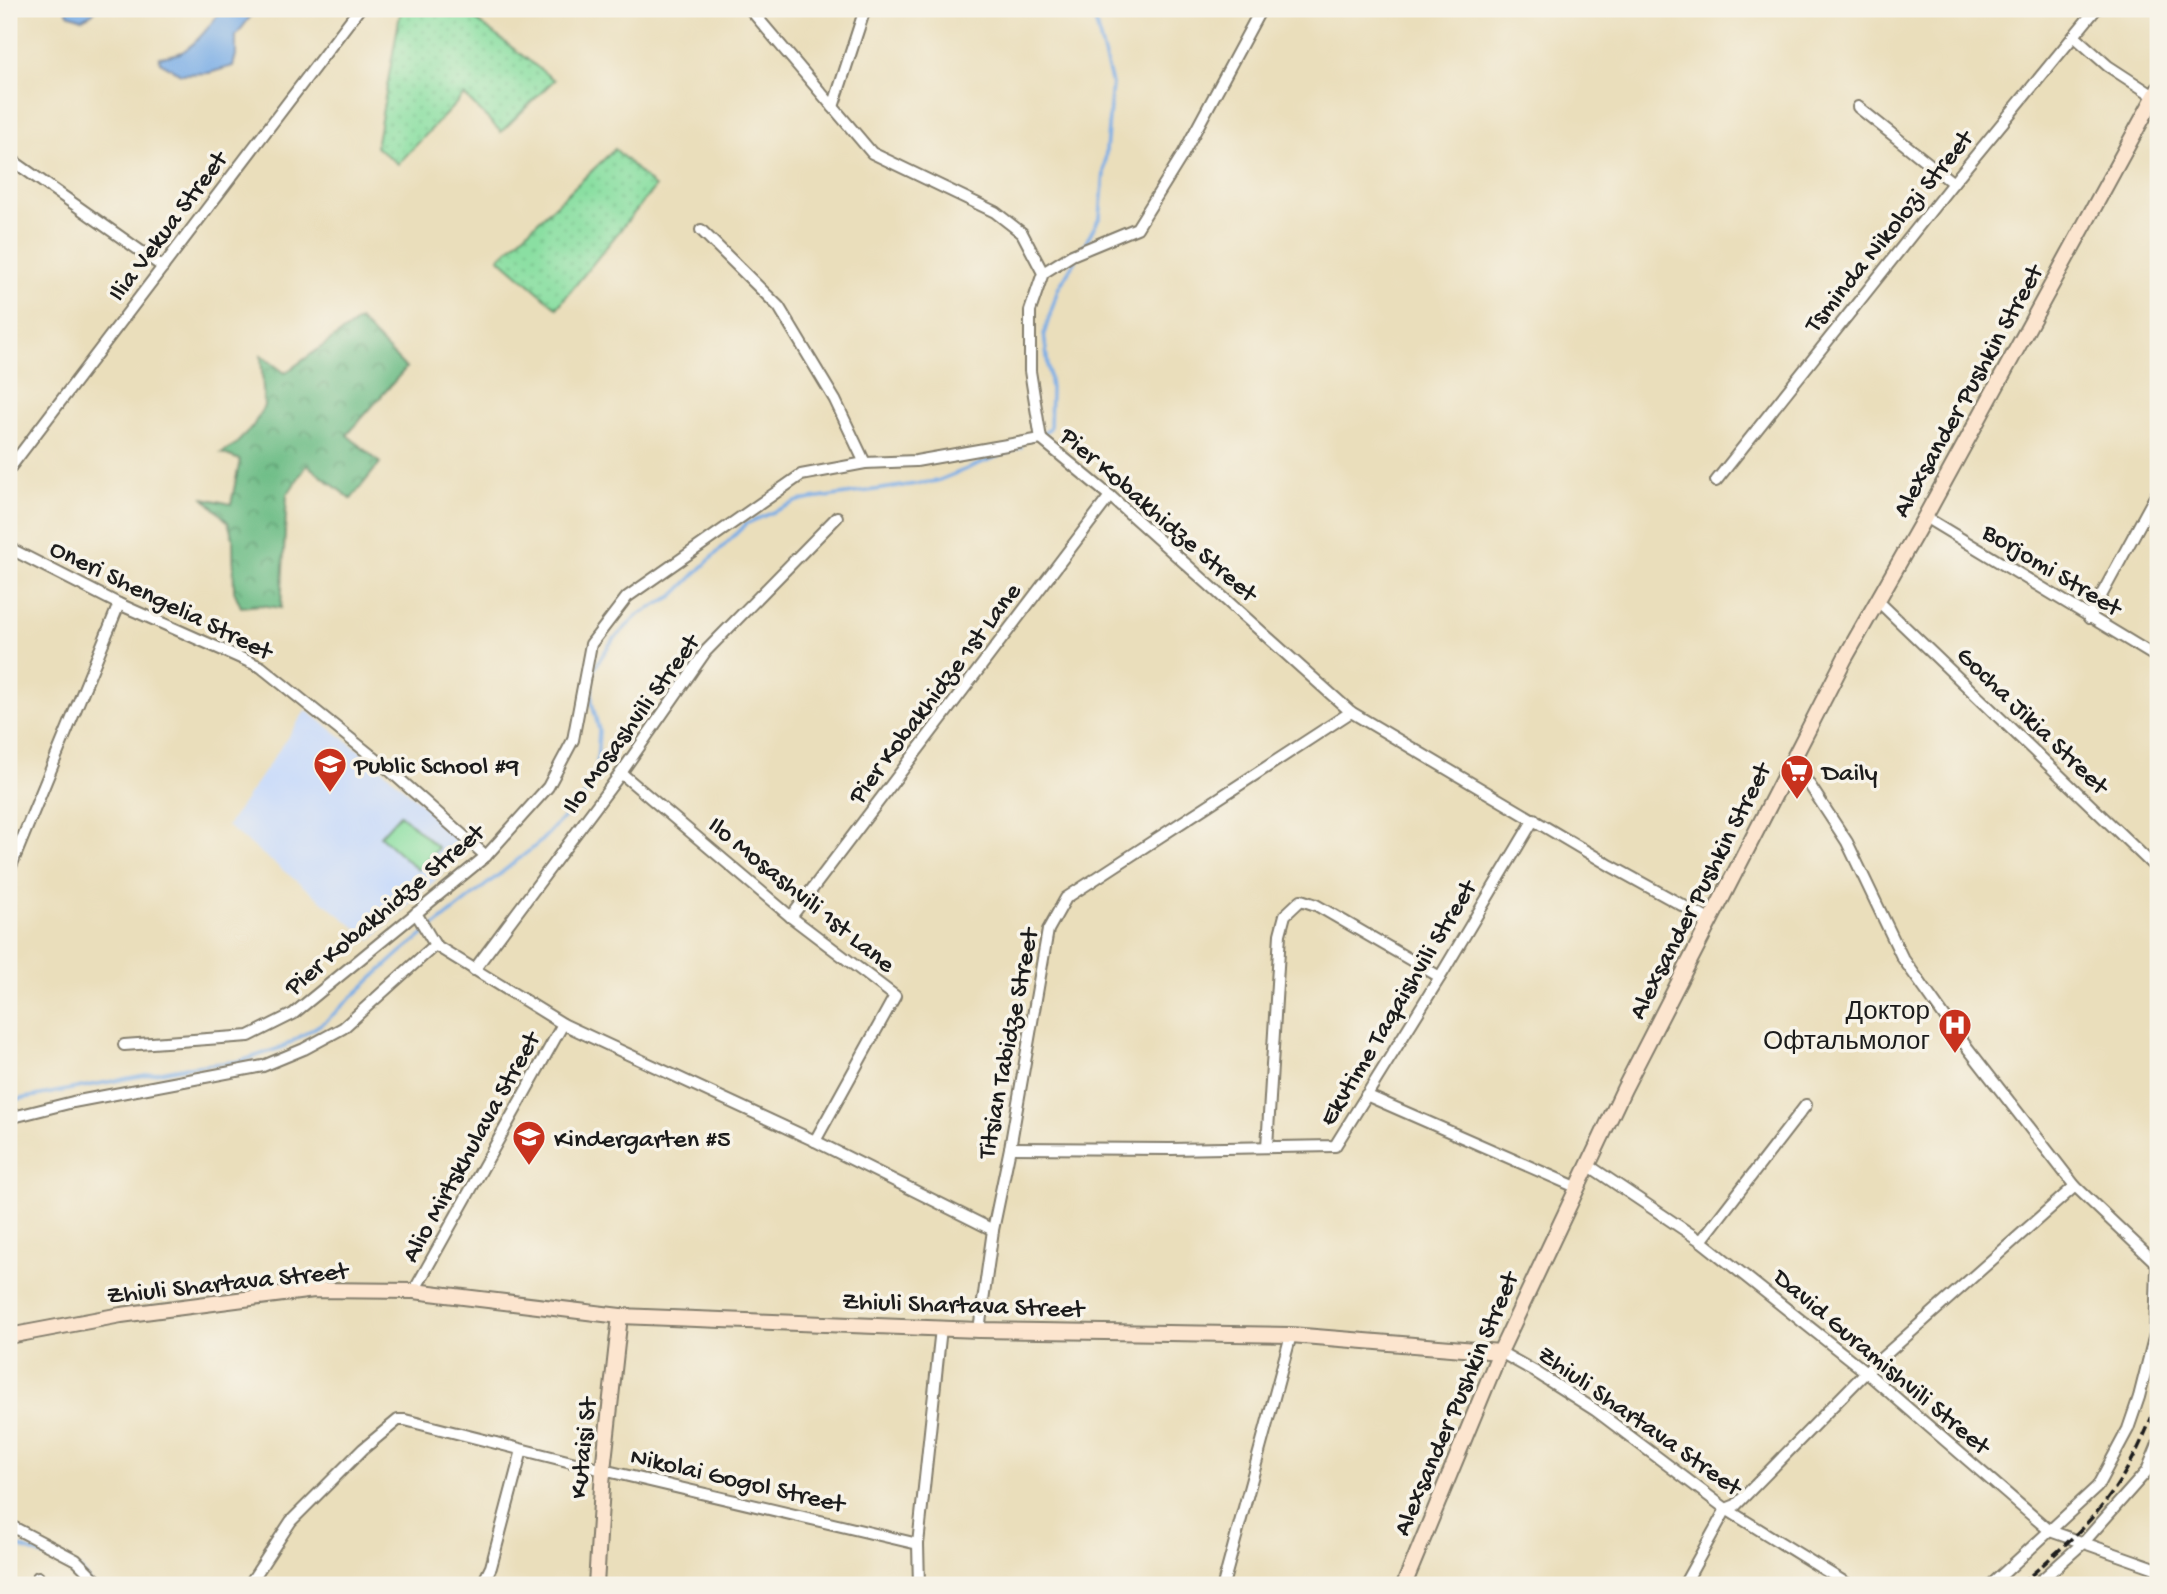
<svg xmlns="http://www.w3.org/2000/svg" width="2167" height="1594" font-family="'Gochi Hand',sans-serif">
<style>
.built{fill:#cbdcf9}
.grass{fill:url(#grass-dots);stroke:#537e5f;stroke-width:2}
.forest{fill:url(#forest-crowns);stroke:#466d52;stroke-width:2}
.garden{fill:#8adfa2;stroke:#537e5f;stroke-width:2}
.water{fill:#7aade6;stroke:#4b6481;stroke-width:2}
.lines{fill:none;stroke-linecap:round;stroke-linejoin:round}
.stream{stroke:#7aade6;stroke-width:3.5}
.street-casing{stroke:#837d6c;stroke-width:14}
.secondary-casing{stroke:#837d6c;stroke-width:18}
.street{stroke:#fff;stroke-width:10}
.secondary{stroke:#fce5cf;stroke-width:14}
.rail{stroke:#1c1c1c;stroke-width:3.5;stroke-dasharray:10 5;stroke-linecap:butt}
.labels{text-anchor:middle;stroke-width:7;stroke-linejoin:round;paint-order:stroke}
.street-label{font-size:26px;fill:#1c1c1c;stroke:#f7f3e8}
.poi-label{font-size:26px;fill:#1c1c1c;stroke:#f7f3e8;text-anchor:start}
</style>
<defs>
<pattern id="grass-dots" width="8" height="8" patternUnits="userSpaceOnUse" patternTransform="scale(1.75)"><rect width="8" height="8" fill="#8adfa2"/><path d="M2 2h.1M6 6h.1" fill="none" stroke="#76bf8b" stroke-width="1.8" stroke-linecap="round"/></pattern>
<pattern id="forest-crowns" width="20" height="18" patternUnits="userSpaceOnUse" patternTransform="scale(1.75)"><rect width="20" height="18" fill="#6fbe88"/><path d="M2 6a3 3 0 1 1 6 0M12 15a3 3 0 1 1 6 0" fill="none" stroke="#5a9a6e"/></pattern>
</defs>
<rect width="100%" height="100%" fill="#f7f3e8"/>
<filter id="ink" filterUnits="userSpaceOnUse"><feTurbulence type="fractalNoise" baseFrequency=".0143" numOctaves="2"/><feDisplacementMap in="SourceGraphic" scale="14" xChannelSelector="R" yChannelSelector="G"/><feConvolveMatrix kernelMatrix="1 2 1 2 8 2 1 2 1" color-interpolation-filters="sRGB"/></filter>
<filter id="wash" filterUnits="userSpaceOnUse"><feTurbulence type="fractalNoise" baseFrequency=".00686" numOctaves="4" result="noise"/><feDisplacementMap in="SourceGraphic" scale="28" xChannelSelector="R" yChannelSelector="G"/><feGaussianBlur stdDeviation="1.57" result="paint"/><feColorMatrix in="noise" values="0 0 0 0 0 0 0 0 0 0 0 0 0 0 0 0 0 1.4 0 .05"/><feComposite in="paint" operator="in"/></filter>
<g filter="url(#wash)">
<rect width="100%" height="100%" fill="#eadebb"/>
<path class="built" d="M 306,710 L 373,761 L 471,847 L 371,940 L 227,826 Z"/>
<g class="grass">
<path d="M 401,9 L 462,9 L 554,80 L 501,132 L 464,95 L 398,164 L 376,147 Z"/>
<path d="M 615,149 L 655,187 L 557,308 L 499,258 Z"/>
</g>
<path class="forest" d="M 359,320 L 406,368 L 347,435 L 380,463 L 351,499 L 307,465 L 287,495 L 281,608 L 260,605 L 241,607 L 234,591 L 233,539 L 228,522 L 204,498 L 231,504 L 240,460 L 221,453 L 236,444 L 253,426 L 264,406 L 261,355 L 285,373 Z"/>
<path class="garden" d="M 400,814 L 438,848 L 418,870 L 380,836 Z"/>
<g class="water">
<path d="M 66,9 L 96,9 L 92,14 L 82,19 L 68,14 Z"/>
<path d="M 221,9 L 256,9 L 236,36 L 236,55 L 233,66 L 209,73 L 181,74 L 160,62 L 159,57 C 167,56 175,55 182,52 C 197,43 212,24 221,9 Z"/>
</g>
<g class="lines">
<g class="stream">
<path d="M 1083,247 L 1100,217 L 1112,84 L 1092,9"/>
<path d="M 1042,434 L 1050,428 L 1051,389 L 1044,334 L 1058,289 L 1077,257"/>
<path d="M 9,1101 L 187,1067 L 241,1061 L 283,1047 L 326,1021 L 400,953 L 539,843 L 586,794 L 597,764 L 599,730 L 592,703 L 592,674 L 600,659 L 612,641 L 638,615 L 673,596 L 746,524 L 798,501 L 937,481 L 1021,447"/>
<path d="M 9,1543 L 81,1570 L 91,1585"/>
</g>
</g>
</g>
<g filter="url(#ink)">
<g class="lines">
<defs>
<g id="street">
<path d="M 750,9 L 872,153 L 995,212 L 1022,233 L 1043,273 L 1030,311 L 1030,371 L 1041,439"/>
<path d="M 2074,36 L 2108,66 L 2154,96"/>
<path d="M 833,107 L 865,9"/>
<path d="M 1858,107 L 1953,183"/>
<path d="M 9,158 L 163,267"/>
<path d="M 701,230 L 779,307 L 835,400 L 865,463"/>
<path d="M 1043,273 L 1072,255 L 1137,228 L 1183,154 L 1261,9"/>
<path d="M 1041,439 L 1110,496 L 1351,712 L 1611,866 L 1709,920"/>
<path d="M 9,469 L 359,9"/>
<path d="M 1716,481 L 1953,183 L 2096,9"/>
<path d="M 1925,517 L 2158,658"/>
<path d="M 9,548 L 119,604 L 261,667 L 388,769 L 486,856"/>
<path d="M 1878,601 L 2158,870"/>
<path d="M 2089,618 L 2158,491"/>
<path d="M 1792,758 L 1847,842 L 1902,957 L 1956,1033 L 2075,1186 L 2156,1263"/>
<path d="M 621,773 L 791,917 L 895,996 L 815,1141"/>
<path d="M 9,871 L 119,604"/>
<path d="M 416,913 L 435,945 L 563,1024 L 815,1141 L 993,1230"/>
<path d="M 791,917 L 1110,496"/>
<path d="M 474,970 L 621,773 L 706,651 L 837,517"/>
<path d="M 124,1045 L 249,1036 L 293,1014 L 486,856 L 548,787 L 573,740 L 591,644 L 627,597 L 801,475 L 865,463 L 916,461 L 1041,439"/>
<path d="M 1366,1095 L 1576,1187"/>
<path d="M 9,1118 L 73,1102 L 263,1066 L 304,1049 L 343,1028 L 435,945"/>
<path d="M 1267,1147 L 1280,934 L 1285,915 L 1301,900 L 1316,905 L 1440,977"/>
<path d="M 1010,1148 L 1170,1149 L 1335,1146 L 1440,977 L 1534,819"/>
<path d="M 1588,1165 L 1701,1241 L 1866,1372 L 2050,1531 L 2158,1569"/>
<path d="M 1701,1241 L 1806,1105"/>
<path d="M 414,1291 L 563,1024"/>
<path d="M 979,1330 L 993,1230 L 1010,1148 L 1048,930 L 1066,898 L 1351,712"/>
<path d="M 1500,1352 L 1534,1371 L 1595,1410 L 1726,1509 L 1849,1585"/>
<path d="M 9,1525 L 76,1560 L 101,1585"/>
<path d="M 33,1585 L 38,1577"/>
<path d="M 249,1585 L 291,1521 L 363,1449 L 398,1420 L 405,1420 L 603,1470 L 918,1544"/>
<path d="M 482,1585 L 491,1567 L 522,1450"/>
<path d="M 919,1585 L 918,1544 L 941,1328"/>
<path d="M 1223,1585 L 1291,1335"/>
<path d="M 1684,1585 L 1726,1509 L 1736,1505 L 1866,1372 L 2075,1186"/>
<path d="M 1991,1585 L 2097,1487 L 2128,1429 L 2139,1397 L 2155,1334 L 2158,1234"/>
<path d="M 2036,1585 L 2084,1542 L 2147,1471 L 2158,1444"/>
</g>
<g id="secondary">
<path d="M 9,1336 L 121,1315 L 314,1290 L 414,1291 L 620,1316 L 979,1330 L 1291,1335 L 1500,1352"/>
<path d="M 596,1585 L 603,1470 L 620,1316"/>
<path d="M 1404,1585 L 1500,1352 L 1624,1089 L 1845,658 L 1925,517 L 2158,90"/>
</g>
</defs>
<use href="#street" class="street-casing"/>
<use href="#secondary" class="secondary-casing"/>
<use href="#street" class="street"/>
<use href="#secondary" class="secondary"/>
<path class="rail" d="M 2020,1585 C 2048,1560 2078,1535 2102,1506 C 2127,1475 2145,1437 2158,1400"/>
</g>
</g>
<defs>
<symbol id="school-pin" viewBox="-11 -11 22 30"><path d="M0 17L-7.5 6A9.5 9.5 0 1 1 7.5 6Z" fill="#c8321e" stroke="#f7f3e8"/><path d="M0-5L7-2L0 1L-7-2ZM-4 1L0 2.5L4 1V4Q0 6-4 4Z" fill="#fff"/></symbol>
<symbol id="supermarket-pin" viewBox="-11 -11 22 30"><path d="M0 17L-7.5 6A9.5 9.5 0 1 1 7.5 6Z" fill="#c8321e" stroke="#f7f3e8"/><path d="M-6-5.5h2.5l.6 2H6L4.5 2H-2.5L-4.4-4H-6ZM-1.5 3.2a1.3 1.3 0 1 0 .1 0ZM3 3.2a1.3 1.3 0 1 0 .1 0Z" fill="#fff"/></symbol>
<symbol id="hospital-pin" viewBox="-11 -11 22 30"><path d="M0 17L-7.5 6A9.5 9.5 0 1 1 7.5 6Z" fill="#c8321e" stroke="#f7f3e8"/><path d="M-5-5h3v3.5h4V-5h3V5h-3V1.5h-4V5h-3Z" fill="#fff"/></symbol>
</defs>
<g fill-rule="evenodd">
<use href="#school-pin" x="311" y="745" width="38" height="52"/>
<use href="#supermarket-pin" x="1778" y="752" width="38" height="52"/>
<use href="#hospital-pin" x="1936" y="1006" width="38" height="52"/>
<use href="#school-pin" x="510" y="1118" width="38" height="52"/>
</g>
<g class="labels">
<g class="street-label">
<text transform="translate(166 225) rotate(-53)" y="9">Ilia Vekua Street</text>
<text transform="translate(1887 230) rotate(-51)" y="9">Tsminda Nikolozi Street</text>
<text transform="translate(1966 390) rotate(-61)" y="9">Alexsander Pushkin Street</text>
<text transform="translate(1160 513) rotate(41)" y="9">Pier Kobakhidze Street</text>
<text transform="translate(2053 568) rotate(31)" y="9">Borjomi Street</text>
<text transform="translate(162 598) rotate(26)" y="9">Oneri Shengelia Street</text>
<text transform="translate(933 692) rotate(-53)" y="9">Pier Kobakhidze 1st Lane</text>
<text transform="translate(2034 719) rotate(44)" y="9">Gocha Jikia Street</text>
<text transform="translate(629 723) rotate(-54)" y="9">Ilo Mosashvili Street</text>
<text transform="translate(1698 890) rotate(-63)" y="9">Alexsander Pushkin Street</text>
<text transform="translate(803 893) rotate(39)" y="9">Ilo Mosashvili 1st Lane</text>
<text transform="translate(383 908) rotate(-40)" y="9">Pier Kobakhidze Street</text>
<text transform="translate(1396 1002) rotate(-59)" y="9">Ekvtime Taqaishvili Street</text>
<text transform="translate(1006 1043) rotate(-79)" y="9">Titsian Tabidze Street</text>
<text transform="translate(469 1146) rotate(-61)" y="9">Alio Mirtskhulava Street</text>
<text transform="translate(227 1281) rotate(-6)" y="9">Zhiuli Shartava Street</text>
<text transform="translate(963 1303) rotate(2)" y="9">Zhiuli Shartava Street</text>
<text transform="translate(1883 1360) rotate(40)" y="9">David Guramishvili Street</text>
<text transform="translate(1454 1403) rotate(-67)" y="9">Alexsander Pushkin Street</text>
<text transform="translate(1641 1419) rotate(35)" y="9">Zhiuli Shartava Street</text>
<text transform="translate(581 1448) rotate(-84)" y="9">Kutaisi St</text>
<text transform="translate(738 1478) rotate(13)" y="9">Nikolai Gogol Street</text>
</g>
<g class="poi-label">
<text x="354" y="773">Public School #9</text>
<text x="1822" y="780">Daily</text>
<text x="1930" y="1019" text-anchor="end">Доктор<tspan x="1930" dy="30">Офтальмолог</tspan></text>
<text x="554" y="1146">Kindergarten #5</text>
</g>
</g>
<rect width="2167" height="1594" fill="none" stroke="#f7f3e8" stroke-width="35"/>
</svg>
